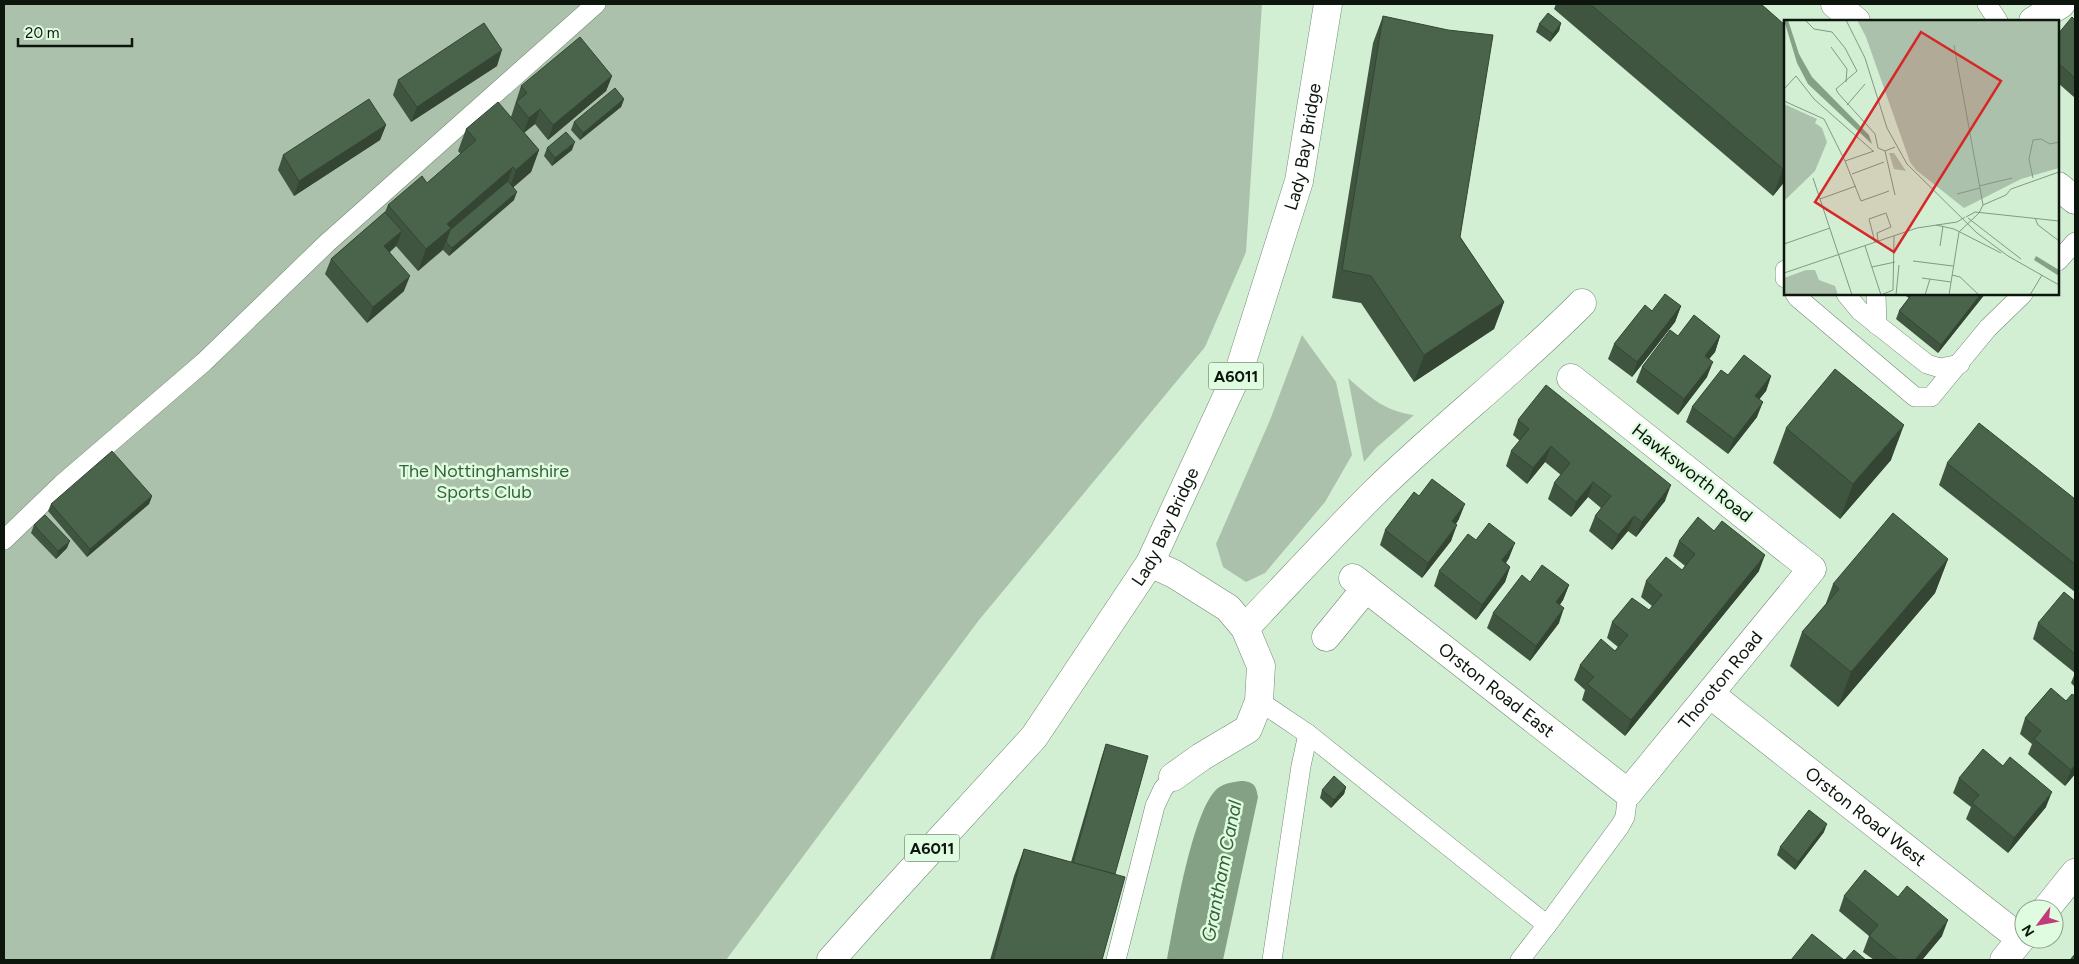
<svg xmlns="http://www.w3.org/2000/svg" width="2079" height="964" font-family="Figtree,sans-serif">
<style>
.green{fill:#abc1ab}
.water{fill:#84a085}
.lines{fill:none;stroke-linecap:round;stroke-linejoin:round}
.service-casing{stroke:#718b72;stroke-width:20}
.minor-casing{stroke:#718b72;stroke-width:29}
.primary-casing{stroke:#718b72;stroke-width:29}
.trunk-casing{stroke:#718b72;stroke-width:29}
.service{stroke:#fff;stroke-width:19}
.minor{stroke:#fff;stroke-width:28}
.primary{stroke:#fff;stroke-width:28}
.trunk{stroke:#fff;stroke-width:28}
.wall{fill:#405540}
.shaded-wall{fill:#344534}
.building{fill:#4a634b;stroke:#344534}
.labels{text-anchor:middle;stroke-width:5;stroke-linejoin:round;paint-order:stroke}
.shield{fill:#dffce0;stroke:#4b5b4c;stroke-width:1}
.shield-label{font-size:16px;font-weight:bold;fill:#0c160d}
.street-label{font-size:18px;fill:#0c160d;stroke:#dffce0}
.park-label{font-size:18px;fill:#37623b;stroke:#dffce0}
.water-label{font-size:19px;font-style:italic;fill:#37613a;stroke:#dffce0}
.inset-road{fill:none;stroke:#839884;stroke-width:1}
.view{fill:#d62828;fill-opacity:0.15;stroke:#d62828;stroke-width:2.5}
.inset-edge{fill:none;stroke:#0c160d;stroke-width:2.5}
</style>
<rect width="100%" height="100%" fill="#d2efd3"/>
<g class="green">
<path d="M 4,4 L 1262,4 L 1246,252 L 1205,347 L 979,620 L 726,960 L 4,960 Z"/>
<path d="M 1302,335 L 1336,382 L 1352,455 L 1325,502 L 1265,573 L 1246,582 L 1223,567 L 1216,544 L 1270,420 Z"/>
<path d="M 1348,378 C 1370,397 1384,411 1414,415 L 1376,448 L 1364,462 Z"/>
</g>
<path class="water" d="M 1244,781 C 1255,783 1256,786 1258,797 L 1223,960 L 1167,960 C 1174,924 1192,809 1218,788 C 1225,783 1236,781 1244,781 Z"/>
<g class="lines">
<defs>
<g id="service">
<path d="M 1987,4 L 1998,21"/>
<path d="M 2058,261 L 2075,242"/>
<path d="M 1785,270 L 1785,278"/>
<path d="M 1795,294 L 1798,298 L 1915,397 L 1931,397 L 1988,328 L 2023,294"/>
<path d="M 1846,294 L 1860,311 L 1927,364 L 1940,368 L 1960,364"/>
<path d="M 1876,294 L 1877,325"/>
<path d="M 4,540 L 62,484 L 204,362 L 327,243 L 596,4"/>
<path d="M 1259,701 L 1308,734 L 1547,925 L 1520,960"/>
<path d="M 1547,925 L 1620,826 L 1625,817 L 1628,793"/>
<path d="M 1116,960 L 1155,806 L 1163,789 L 1173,777"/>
<path d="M 1272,960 L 1301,766 L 1308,734"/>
</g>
<g id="minor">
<path d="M 2033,21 L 2061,4"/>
<path d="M 1150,563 L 1174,574 L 1228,608 L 1245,628 L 1261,666 L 1259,701 L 1248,729 L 1201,757 L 1173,777"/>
<path id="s1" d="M 1353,578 L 1628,793 L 1812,569 L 1571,378"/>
<path d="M 1245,628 C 1288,583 1330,537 1374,493 C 1441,427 1516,370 1582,303"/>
<path d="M 1326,637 L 1366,588"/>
<path id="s2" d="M 1710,694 L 2021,939"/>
<path d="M 2046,909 L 2075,873"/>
<path d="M 2004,960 L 2024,935"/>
</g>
<g id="primary">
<path d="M 1835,4 L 1856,21"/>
<path d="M 2058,186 L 2075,200"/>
</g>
<g id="trunk">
<path id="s3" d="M 831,960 L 871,915 L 1034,737 L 1150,563 L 1240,368 L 1299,181 L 1328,4"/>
</g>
</defs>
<use href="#service" class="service-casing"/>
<use href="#minor" class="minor-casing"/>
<use href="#primary" class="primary-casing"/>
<use href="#trunk" class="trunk-casing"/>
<use href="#service" class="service"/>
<use href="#minor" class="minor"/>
<use href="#primary" class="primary"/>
<use href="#trunk" class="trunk"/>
</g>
<g class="wall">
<path d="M 1556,4 L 1761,4 L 1785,181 L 1773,196 L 1554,9 Z"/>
<path d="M 1383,16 L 1460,237 L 1504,302 L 1494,329 L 1414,382 L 1361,303 L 1332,298 L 1373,43 Z"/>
<path d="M 2075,17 L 2075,98 L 2058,83 L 2058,34 Z"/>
<path d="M 1561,23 L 1559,31 L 1550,42 L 1536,32 L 1539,24 Z"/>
<path d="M 497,66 L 411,122 L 393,95 L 398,80 Z"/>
<path d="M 612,76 L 606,91 L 548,140 L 535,124 L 524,133 L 539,150 L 531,172 L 513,187 L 514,200 L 449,256 L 443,250 L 418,271 L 396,246 L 390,252 L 404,291 L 367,323 L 325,274 L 331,259 L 385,212 L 388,205 L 427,183 L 461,154 L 458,151 L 466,129 L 511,117 L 521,86 Z"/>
<path d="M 624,99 L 621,107 L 580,140 L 571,130 L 574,122 Z"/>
<path d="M 386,125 L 380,140 L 294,196 L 278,170 L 283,155 Z"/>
<path d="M 547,148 L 572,150 L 552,166 L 544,156 Z"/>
<path d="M 1903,294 L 1985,294 L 1938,353 L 1896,319 L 1899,311 L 1909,298 Z"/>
<path d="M 1681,306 L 1675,322 L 1632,377 L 1608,359 L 1614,344 L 1652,311 Z"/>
<path d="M 1678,336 L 1720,336 L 1715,352 L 1709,359 L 1707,377 L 1678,415 L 1636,382 L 1642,367 Z"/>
<path d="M 1728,375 L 1771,376 L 1766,391 L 1759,399 L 1757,417 L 1728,454 L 1686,422 L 1692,407 Z"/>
<path d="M 1518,420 L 1665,501 L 1636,537 L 1628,531 L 1612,550 L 1589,531 L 1595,516 L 1601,508 L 1588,497 L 1571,517 L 1548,499 L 1554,483 L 1561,475 L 1545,462 L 1527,484 L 1506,466 L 1511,451 L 1520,441 L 1513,435 Z"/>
<path d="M 1786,428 L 1891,460 L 1840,519 L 1773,463 Z"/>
<path d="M 1947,463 L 2075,499 L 2075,592 L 1939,485 Z"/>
<path d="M 152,496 L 149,504 L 87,557 L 48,511 L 51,504 Z"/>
<path d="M 1459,519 L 1456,524 L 1451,541 L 1422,578 L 1380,545 L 1385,530 Z"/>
<path d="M 34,525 L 67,548 L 56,559 L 31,533 Z"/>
<path d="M 1476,540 L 1509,558 L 1506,563 L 1510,567 L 1505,582 L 1476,620 L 1434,586 L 1439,571 Z"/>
<path d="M 1679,541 L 1759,571 L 1625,736 L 1582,700 L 1585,690 L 1574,680 L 1580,665 L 1615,651 L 1618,647 L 1607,638 L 1612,622 L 1649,610 L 1652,606 L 1641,597 L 1646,581 L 1682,570 L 1685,566 L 1673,556 Z"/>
<path d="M 1948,559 L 1935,593 L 1838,707 L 1790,666 L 1802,632 L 1825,606 L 1833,584 Z"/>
<path d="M 1530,582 L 1569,585 L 1563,600 L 1560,605 L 1559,623 L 1530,661 L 1487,628 L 1493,613 Z"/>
<path d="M 2075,601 L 2075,687 L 2071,683 L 2075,673 L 2033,639 L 2038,623 Z"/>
<path d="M 2051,688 L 2075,774 L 2065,786 L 2028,754 L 2032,744 L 2020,734 L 2025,718 Z"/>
<path d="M 1106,744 L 1115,874 L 1102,960 L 990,960 L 1014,876 L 1024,849 L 1071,862 L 1101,759 Z"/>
<path d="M 1959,778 L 2046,807 L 2008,853 L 1966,819 L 1971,807 L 1953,793 Z"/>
<path d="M 1346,787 L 1344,794 L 1331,808 L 1320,798 L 1322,790 Z"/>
<path d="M 1824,832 L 1795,870 L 1777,855 L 1780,847 Z"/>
<path d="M 1844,896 L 1898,897 L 1942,936 L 1922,960 L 1874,960 L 1863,952 L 1869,936 L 1839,911 Z"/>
</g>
<g class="shaded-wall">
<path d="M 1561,23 L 1559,31 L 1550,42 L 1553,34 Z"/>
<path d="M 502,50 L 497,66 L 411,122 L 417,107 Z"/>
<path d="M 612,76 L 606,91 L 548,140 L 553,125 Z"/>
<path d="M 624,99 L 621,107 L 580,140 L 583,133 Z"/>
<path d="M 540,109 L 535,124 L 523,133 L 529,118 Z"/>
<path d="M 386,125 L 380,140 L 294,196 L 299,181 Z"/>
<path d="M 575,142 L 572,150 L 552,166 L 555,158 Z"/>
<path d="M 539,150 L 531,172 L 508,192 L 516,170 Z"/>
<path d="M 1785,166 L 1785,181 L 1773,196 L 1783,169 Z"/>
<path d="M 513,167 L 505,189 L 447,238 L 443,249 L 418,271 L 426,249 L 447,224 Z"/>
<path d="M 517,192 L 514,200 L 449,256 L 452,248 Z"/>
<path d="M 402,231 L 396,246 L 379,261 L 384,246 Z"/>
<path d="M 410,276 L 404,291 L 367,323 L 373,307 Z"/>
<path d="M 1981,294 L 1985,294 L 1938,353 L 1941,345 Z"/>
<path d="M 1504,302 L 1494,329 L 1414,382 L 1424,355 Z"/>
<path d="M 1681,306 L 1675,322 L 1632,377 L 1637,362 Z"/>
<path d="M 1720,336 L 1715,352 L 1699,371 L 1705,356 Z"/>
<path d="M 1713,362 L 1707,377 L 1678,415 L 1684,399 Z"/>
<path d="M 1771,376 L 1766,391 L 1750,411 L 1755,396 Z"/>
<path d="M 1763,402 L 1757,417 L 1728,454 L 1734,439 Z"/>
<path d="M 1904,425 L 1891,460 L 1840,519 L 1853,484 Z"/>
<path d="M 1551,446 L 1545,462 L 1527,484 L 1533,468 Z"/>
<path d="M 1593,482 L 1588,497 L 1571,517 L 1576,502 Z"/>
<path d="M 1671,485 L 1665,501 L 1636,537 L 1642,522 Z"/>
<path d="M 152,496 L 149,504 L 87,557 L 90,549 Z"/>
<path d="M 1465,504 L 1459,519 L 1446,537 L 1452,521 Z"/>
<path d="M 1634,516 L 1628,531 L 1612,550 L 1618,535 Z"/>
<path d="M 1457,525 L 1451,541 L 1422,578 L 1428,563 Z"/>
<path d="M 70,541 L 67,548 L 56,559 L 58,551 Z"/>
<path d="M 1515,543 L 1509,558 L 1496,576 L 1502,560 Z"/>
<path d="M 1765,555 L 1759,571 L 1625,736 L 1631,720 Z"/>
<path d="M 1948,559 L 1935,593 L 1838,707 L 1851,672 Z"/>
<path d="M 1510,567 L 1505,582 L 1476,620 L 1482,605 Z"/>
<path d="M 1569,585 L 1563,600 L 1550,617 L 1556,602 Z"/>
<path d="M 1564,608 L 1559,623 L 1530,661 L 1536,646 Z"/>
<path d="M 2075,765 L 2075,774 L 2065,786 L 2071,770 Z"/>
<path d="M 1346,787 L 1344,794 L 1331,808 L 1334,800 Z"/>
<path d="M 2052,792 L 2046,807 L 2008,853 L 2014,838 Z"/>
<path d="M 1827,824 L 1824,832 L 1795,870 L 1798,862 Z"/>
<path d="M 1948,920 L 1942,936 L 1922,960 L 1915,960 Z"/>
</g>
<g class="building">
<path d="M 1590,4 L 1761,4 L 1785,25 L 1785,166 L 1783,169 Z"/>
<path d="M 1548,13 L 1561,23 L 1553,34 L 1539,24 Z"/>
<path d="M 1383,16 L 1448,30 L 1493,35 L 1460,237 L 1504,302 L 1424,355 L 1371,276 L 1342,270 Z"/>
<path d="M 2072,17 L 2075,20 L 2075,78 L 2058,63 L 2058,34 Z"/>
<path d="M 484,23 L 502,50 L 417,107 L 398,80 Z"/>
<path d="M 580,37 L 612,76 L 553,125 L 540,109 L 529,118 L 516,102 L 527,93 L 521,86 Z"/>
<path d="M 615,88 L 624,99 L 583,133 L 574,122 Z"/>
<path d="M 369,99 L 386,125 L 299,181 L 283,155 Z"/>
<path d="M 498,102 L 539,150 L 516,170 L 513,167 L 447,224 L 451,228 L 426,249 L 388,205 L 422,176 L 427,183 L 476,140 L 466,129 Z"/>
<path d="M 566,132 L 575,142 L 555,158 L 547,148 Z"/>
<path d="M 508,181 L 517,192 L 452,248 L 446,242 L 450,230 Z"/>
<path d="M 385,212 L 402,231 L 384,246 L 410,276 L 373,307 L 331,259 Z"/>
<path d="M 1665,294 L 1681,306 L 1637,362 L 1614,344 L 1645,305 L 1652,311 Z"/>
<path d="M 1912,294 L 1981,294 L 1941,345 L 1899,311 Z"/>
<path d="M 1694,315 L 1720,336 L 1705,356 L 1713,362 L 1684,399 L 1642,367 L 1670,330 L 1678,336 Z"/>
<path d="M 1744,355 L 1771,376 L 1755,396 L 1763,402 L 1734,439 L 1692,407 L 1721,370 L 1728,375 Z"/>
<path d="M 1835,369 L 1904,425 L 1853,484 L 1786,428 Z"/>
<path d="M 1546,385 L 1671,485 L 1642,522 L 1634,516 L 1618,535 L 1595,516 L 1611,496 L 1593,482 L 1576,502 L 1554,483 L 1570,463 L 1551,446 L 1533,468 L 1511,451 L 1529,429 L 1518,420 Z"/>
<path d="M 1979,423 L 2075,499 L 2075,564 L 1947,463 Z"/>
<path d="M 112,451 L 152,496 L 90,549 L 51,504 Z"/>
<path d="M 1432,479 L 1465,504 L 1452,521 L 1457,525 L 1428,563 L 1385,530 L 1414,492 L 1419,496 Z"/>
<path d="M 1893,513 L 1948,559 L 1851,672 L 1802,632 L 1839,589 L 1833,584 Z"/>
<path d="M 45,515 L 70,541 L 58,551 L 34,525 Z"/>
<path d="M 1698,517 L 1714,531 L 1722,521 L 1765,555 L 1631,720 L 1587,684 L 1594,677 L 1580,665 L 1601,639 L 1615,651 L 1628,635 L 1612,622 L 1632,598 L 1649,610 L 1662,595 L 1646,581 L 1666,557 L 1682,570 L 1695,554 L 1679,541 Z"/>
<path d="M 1489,523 L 1515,543 L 1502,560 L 1510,567 L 1482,605 L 1439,571 L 1468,534 L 1476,540 Z"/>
<path d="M 1542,565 L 1569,585 L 1556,602 L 1564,608 L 1536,646 L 1493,613 L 1522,575 L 1530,582 Z"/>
<path d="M 2064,592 L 2075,601 L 2075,654 L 2038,623 Z"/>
<path d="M 2051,688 L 2066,701 L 2072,694 L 2075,696 L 2075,765 L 2071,770 L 2034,739 L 2041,731 L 2025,718 Z"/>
<path d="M 1106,744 L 1148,756 L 1115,874 L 1073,863 Z"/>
<path d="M 1983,749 L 2003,766 L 2010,757 L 2052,792 L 2014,838 L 1972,803 L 1979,795 L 1959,778 Z"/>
<path d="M 1334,776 L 1346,787 L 1334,800 L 1322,790 Z"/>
<path d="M 1809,810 L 1827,824 L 1798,862 L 1780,847 Z"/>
<path d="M 1024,849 L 1125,877 L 1102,960 L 993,960 Z"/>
<path d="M 1865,870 L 1898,897 L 1907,886 L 1948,920 L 1915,960 L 1898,960 L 1869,936 L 1878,925 L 1844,896 Z"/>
<path d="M 1812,934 L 1844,960 L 1791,960 Z"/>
<path d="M 1854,950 L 1866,960 L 1845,960 Z"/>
<path d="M 2075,954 L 2075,960 L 2070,960 Z"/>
</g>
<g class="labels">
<g class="shield">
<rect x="1208.5" y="362.5" width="55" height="27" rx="4"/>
<rect x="904.5" y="834.5" width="55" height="27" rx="4"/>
</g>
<g class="shield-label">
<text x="1236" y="382">A6011</text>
<text x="932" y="854">A6011</text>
</g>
<g class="street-label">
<text dy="6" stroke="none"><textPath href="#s3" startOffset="956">Lady Bay Bridge</textPath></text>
<text transform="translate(1692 473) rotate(38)" y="6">Hawksworth Road</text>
<text dy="6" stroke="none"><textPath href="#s3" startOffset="550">Lady Bay Bridge</textPath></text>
<text dy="6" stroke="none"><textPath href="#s1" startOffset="495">Thoroton Road</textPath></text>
<text dy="6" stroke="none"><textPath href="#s1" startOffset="182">Orston Road East</textPath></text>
<text dy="6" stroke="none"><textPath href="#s2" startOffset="198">Orston Road West</textPath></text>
</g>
<g class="park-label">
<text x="484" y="477">The Nottinghamshire<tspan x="484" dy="21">Sports Club</tspan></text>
</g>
<g class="water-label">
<text transform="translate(1221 871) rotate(-79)" y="7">Grantham Canal</text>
</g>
</g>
<g transform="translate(1784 20)">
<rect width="275" height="275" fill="#d2efd3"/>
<path d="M 73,0 L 275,0 L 275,148 L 237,159 L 180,188 L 132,150 L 126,142 L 82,17 ZM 0,84 L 33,99 L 31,103 L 38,108 L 43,122 L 31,151 L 0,181 ZM 105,133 L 110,133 L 122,151 L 110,149 ZM 22,250 L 31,250 L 35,260 L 51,266 L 54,275 L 0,275 L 0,258 Z" fill="#abc1ab"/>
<path d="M 0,0 L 4,0 L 15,34 L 28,57 L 85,115 L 88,124 L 24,64 L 13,43 ZM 252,236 L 275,250 L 275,256 L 250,240 Z" fill="#84a085"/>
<path class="inset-road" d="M 62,0 L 81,38 L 103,108 L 123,144 L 193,213 L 224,236 L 275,265M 22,1 L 30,9 L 48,12 L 61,28 L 73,51 L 52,69 L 54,73 L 91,114 L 94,128 L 101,131 L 111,127M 170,25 L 199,185M 47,27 L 63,49 L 62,62M 0,69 L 12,56 L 30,79 L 89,131M 0,81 L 40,99 L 61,141 L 90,131M 63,85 L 81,64M 101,131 L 111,175M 61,141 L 77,181 L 105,171M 68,154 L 100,142M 29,158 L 68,275M 249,158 L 245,139 L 249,120 L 257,119 L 266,124 L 275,122M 195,166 L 228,158M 173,174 L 196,168M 36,179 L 72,166M 195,193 L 199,185 L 222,175 L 227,169 L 275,152M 182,197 L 191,192 L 275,201M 184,198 L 237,239M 251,198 L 254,205 L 275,221M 152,205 L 170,209 L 217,233M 91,222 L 85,199 L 102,193 L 107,207 L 93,213 L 94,221M 0,224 L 46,208M 81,226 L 97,275 L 109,270 L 110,216M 156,226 L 159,206M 129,241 L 169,246M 88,247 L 111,242M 0,253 L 133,208 L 173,202 L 181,197M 168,255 L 176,257 L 195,275M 138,258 L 167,262M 112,275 L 115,245M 141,275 L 146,259M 165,275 L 175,212 L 195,193M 246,275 L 258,255"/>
<path class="view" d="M 137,12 L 217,61 L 110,232 L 31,182 Z"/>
<rect width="275" height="275" class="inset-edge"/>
</g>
<rect width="2079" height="964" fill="none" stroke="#0c160d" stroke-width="10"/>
<g transform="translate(2039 924) rotate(238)"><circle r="24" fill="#dffce0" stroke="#8ba08c"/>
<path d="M0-4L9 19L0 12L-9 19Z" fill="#c13a79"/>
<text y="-8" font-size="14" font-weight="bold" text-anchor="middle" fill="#0c160d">N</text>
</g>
<path d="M18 38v8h114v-8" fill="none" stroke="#0c160d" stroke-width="2.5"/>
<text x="25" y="38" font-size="15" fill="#0c160d" stroke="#dffce0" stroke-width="4" paint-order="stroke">20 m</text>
</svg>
